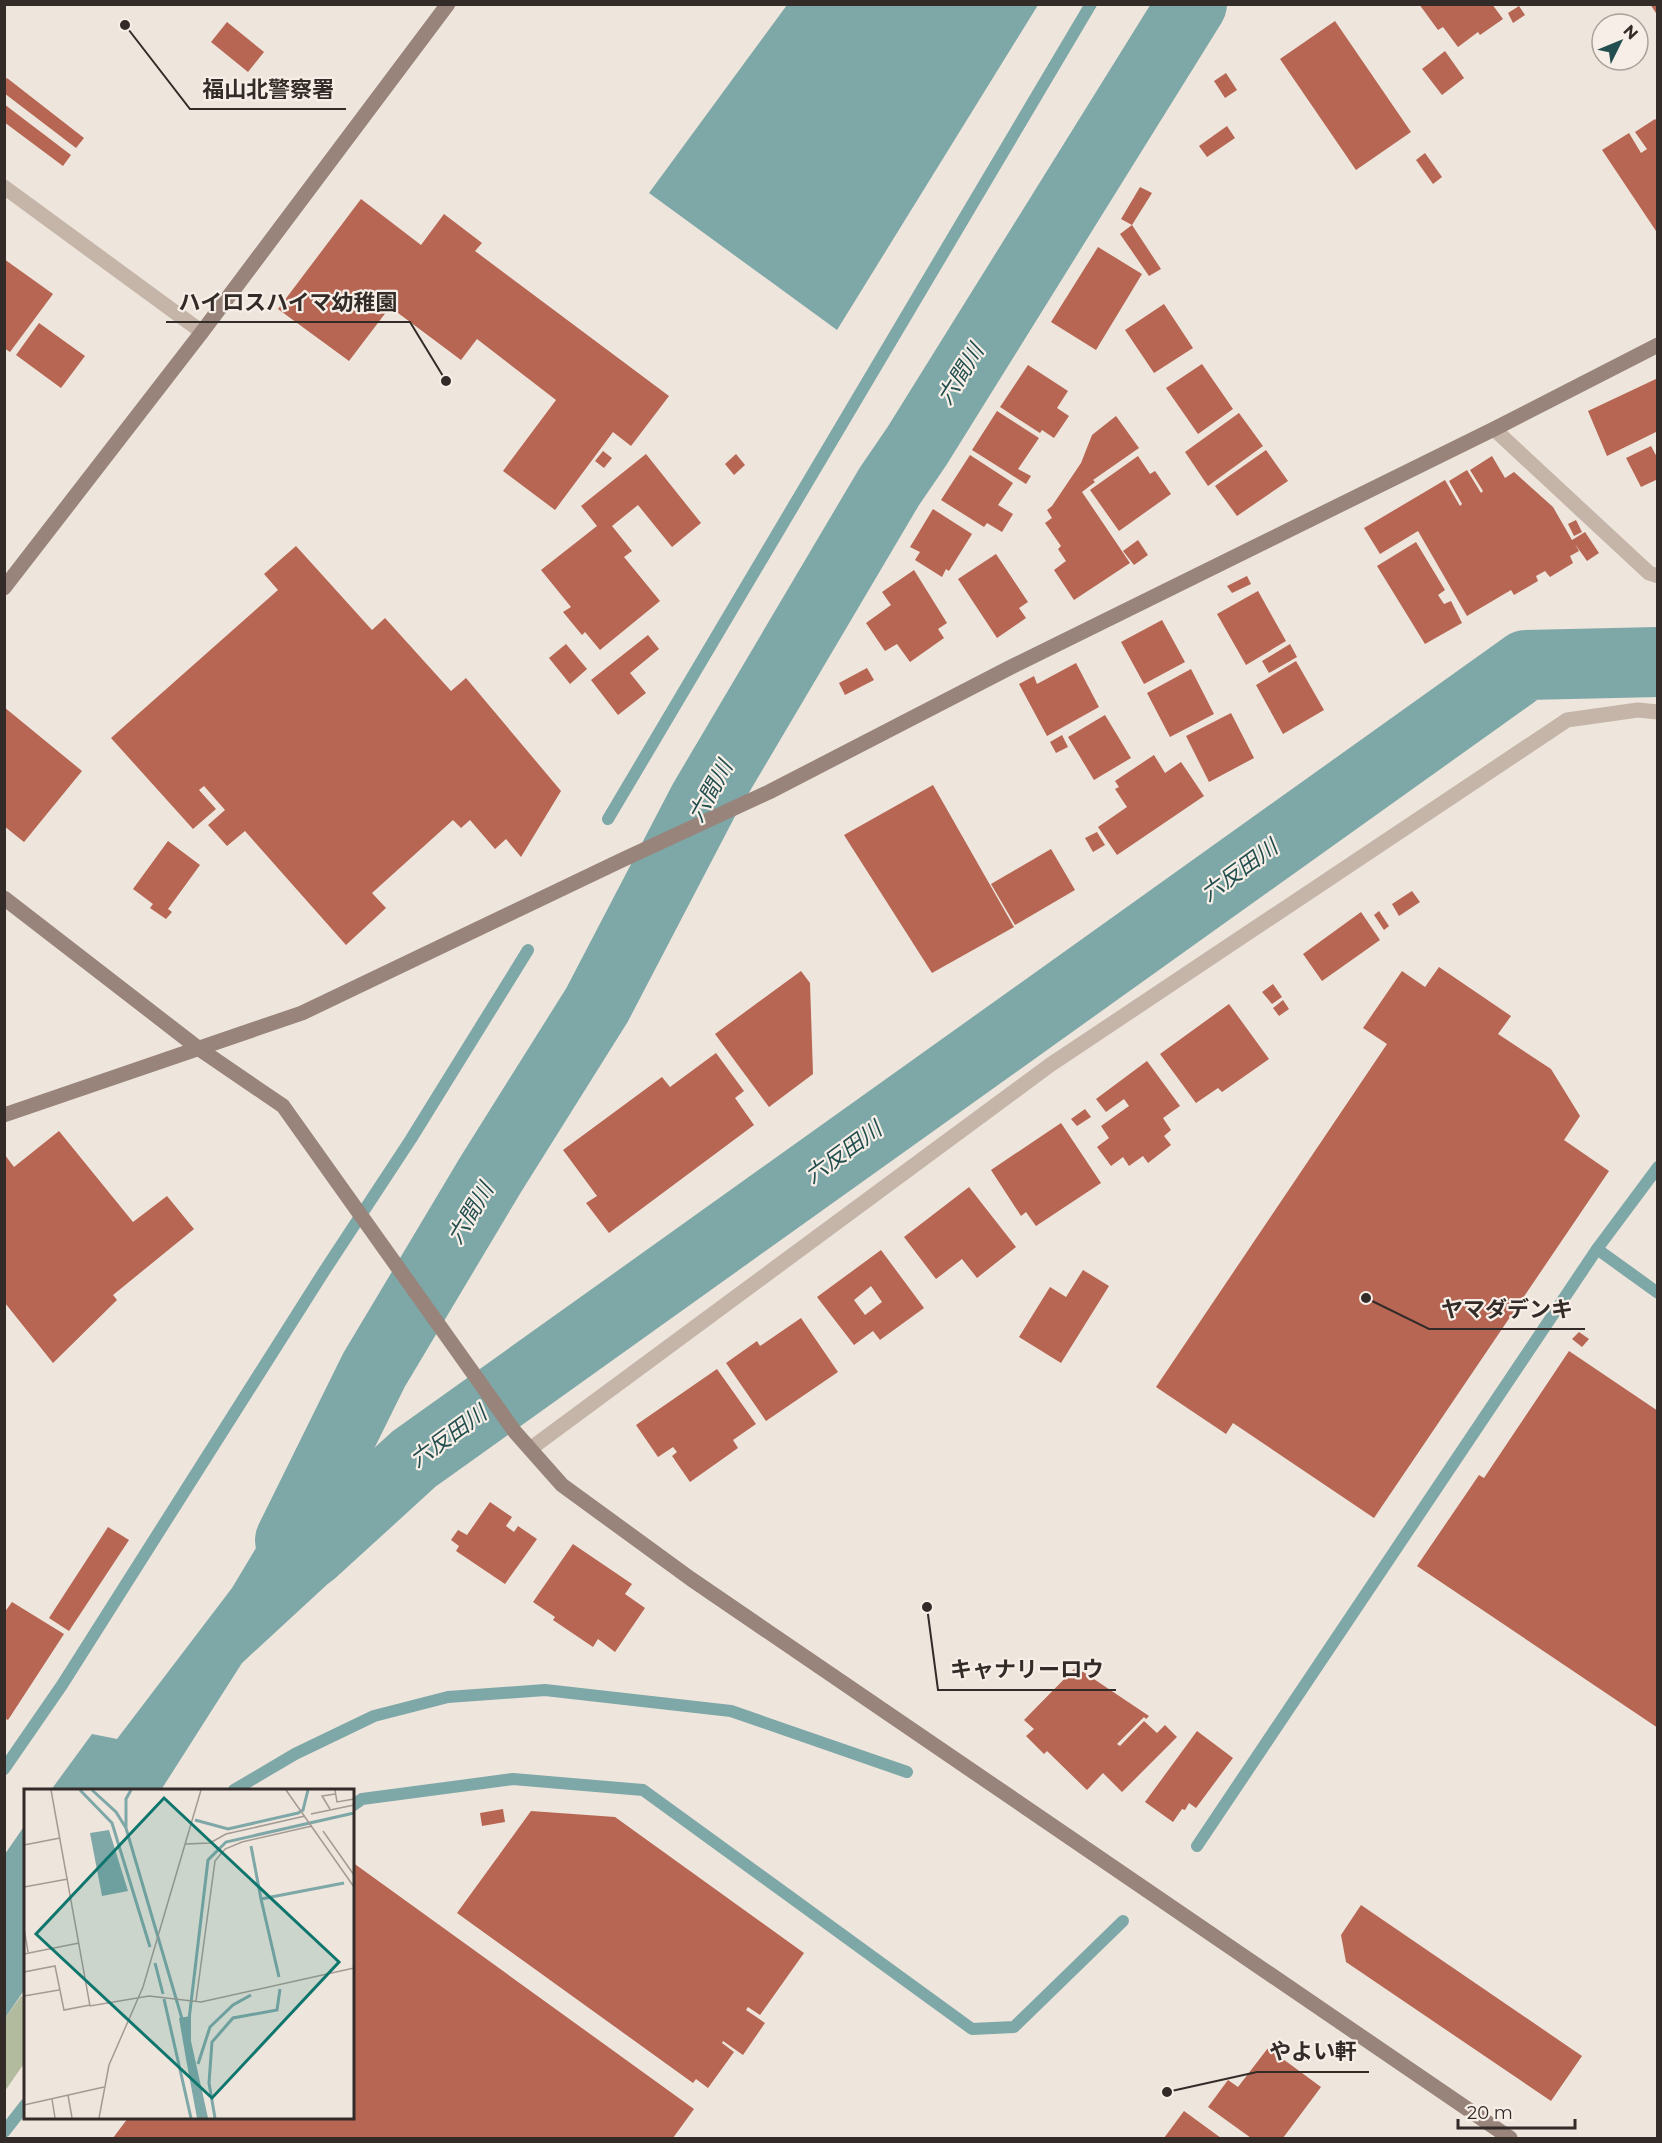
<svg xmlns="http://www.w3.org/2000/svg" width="1662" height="2143" font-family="Montserrat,'Noto Sans JP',sans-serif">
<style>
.green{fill:#b3bb9e}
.water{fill:#7ea7a7}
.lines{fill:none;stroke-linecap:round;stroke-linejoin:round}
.stream{stroke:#7ea7a7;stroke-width:12}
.river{stroke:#7ea7a7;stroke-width:70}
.building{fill:#b66652;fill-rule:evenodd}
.street{stroke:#c5b5a9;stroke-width:15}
.secondary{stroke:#98847b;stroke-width:15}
.labels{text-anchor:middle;stroke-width:4.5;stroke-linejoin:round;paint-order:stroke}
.water-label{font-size:22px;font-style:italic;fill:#234e4f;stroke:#f7efe7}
.inset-river{fill:none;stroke:#7ea7a7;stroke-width:3}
.inset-road{fill:none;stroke:#a39b94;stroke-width:1.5}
.view{fill:#0f766e;fill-opacity:0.15;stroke:#0f766e;stroke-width:3}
.inset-edge{fill:none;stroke:#332b28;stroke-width:3}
.leader{fill:none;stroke:#332b28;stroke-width:2}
.callout-dot{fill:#332b28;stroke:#f7efe7;stroke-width:2}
.callout-label{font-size:22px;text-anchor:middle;font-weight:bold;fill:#332b28;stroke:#f7efe7;stroke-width:4.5;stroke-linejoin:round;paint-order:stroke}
</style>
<rect width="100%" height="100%" fill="#eee5dc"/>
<path class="green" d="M 21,1996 L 25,1999 L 25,2062 L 5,2091 L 5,2018 Z"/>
<g class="water">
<path d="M 787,5 L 1038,5 L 837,330 L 649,193 Z"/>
<path d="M 319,1443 L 410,1508 L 242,1663 L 161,1790 L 51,1790 L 92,1734 L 117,1739 L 232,1588 Z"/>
<path d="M 25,1825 L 25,1989 L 5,2018 L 5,1854 Z"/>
</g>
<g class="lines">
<g class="stream">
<path d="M 608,819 L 1091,4"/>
<path d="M 1597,1249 L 1658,1167"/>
<path d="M 4,1769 L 62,1685 L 323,1273 L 411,1139 L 528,950"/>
<path d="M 234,1790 L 295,1754 L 374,1716 L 448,1697 L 545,1690 L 731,1711 L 907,1772"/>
<path d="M 352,1806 L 362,1799 L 513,1779 L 643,1790 L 972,2029 L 1014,2027 L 1123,1921"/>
<path d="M 1197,1846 L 1597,1249 L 1658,1293"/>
<path d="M 4,2132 L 26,2104"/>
</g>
<g class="river">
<path d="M 290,1540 L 374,1370 L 491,1174 L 597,1005 L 704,800 L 889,487 L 917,446 L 1192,4"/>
<path d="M 311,1553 L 414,1459 L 1526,665 L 1658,662"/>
</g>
</g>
<g class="building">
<path d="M 1419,4 L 1492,4 L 1503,19 L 1480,35 L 1478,32 L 1458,47 L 1443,27 L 1438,30 Z"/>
<path d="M 1650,4 L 1658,4 L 1658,16 Z"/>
<path d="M 1519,6 L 1525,15 L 1513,23 L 1508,13 Z"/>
<path d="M 1335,21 L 1411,132 L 1356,170 L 1280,59 Z"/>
<path d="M 227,22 L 264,52 L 248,72 L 211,42 Z"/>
<path d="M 1445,51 L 1464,78 L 1442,95 L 1422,69 Z"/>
<path d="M 1226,73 L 1237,90 L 1225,98 L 1214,81 Z"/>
<path d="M 7,78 L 84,138 L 76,148 L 4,93 L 4,81 Z"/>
<path d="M 4,104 L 71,155 L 63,166 L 4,122 Z"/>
<path d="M 1655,119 L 1658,122 L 1658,234 L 1602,150 L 1629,133 L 1641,153 L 1647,149 L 1635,132 Z"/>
<path d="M 1227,126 L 1235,138 L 1207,157 L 1199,146 Z"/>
<path d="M 1425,153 L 1442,177 L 1433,184 L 1416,160 Z"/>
<path d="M 1140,187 L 1152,193 L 1132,225 L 1121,219 Z"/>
<path d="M 361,199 L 421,245 L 444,214 L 482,243 L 475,251 L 669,396 L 631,446 L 613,432 L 555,510 L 503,471 L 556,400 L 477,339 L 461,360 L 390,307 L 349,361 L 278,309 Z"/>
<path d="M 1132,225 L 1161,269 L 1149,276 L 1120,234 Z"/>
<path d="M 1098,247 L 1142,274 L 1096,350 L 1051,322 Z"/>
<path d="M 4,259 L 53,294 L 10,352 L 4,348 Z"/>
<path d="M 1164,304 L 1193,348 L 1154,373 L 1125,330 Z"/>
<path d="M 39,323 L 85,356 L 61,388 L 16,355 Z"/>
<path d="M 1202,364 L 1233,409 L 1198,434 L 1166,388 Z"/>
<path d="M 1028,365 L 1068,391 L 1057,408 L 1069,416 L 1054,438 L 1042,430 L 1040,433 L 1000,407 Z"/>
<path d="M 1658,378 L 1658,431 L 1607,456 L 1588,411 Z"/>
<path d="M 997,411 L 1039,438 L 1018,469 L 1031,476 L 1026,484 L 972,450 Z"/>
<path d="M 1239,413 L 1263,446 L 1208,486 L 1185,452 Z"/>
<path d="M 1116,416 L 1139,448 L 1093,480 L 1095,482 L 1082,492 L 1130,563 L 1074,600 L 1054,570 L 1066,561 L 1058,549 L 1061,546 L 1045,523 L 1052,518 L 1047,510 L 1052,506 L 1081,463 L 1092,435 Z"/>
<path d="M 1651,446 L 1658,459 L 1658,479 L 1641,487 L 1626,458 Z"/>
<path d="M 1266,450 L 1288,481 L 1237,516 L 1215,486 Z"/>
<path d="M 603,451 L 612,458 L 604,468 L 595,461 Z"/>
<path d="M 646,454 L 701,523 L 672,547 L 638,505 L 612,526 L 632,551 L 624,557 L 660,601 L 600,650 L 585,632 L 582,635 L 563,612 L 571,607 L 541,570 L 597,526 L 581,506 Z"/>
<path d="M 736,454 L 745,465 L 734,475 L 725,464 Z"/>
<path d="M 970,455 L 1013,483 L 998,505 L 1013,514 L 1002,532 L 987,523 L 984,527 L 941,500 Z"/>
<path d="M 1138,456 L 1150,474 L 1155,471 L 1171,494 L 1119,531 L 1090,490 Z"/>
<path d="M 1492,456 L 1505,478 L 1514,472 L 1553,507 L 1572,540 L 1585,532 L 1599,553 L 1587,561 L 1575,544 L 1579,551 L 1570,556 L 1573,563 L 1550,577 L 1545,571 L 1536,576 L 1538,581 L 1514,595 L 1511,590 L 1467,616 L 1418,531 L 1380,554 L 1364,528 L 1445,480 L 1460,506 L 1462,504 L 1449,481 L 1467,470 L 1481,493 L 1483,491 L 1470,470 Z"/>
<path d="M 933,509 L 972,534 L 949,571 L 946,569 L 942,577 L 915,560 L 920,552 L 910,547 Z"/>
<path d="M 1576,520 L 1582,532 L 1574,536 L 1568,524 Z"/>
<path d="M 1138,540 L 1148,555 L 1134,565 L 1123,551 Z"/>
<path d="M 1416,542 L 1445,590 L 1438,595 L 1444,604 L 1451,601 L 1462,623 L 1425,644 L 1377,566 Z"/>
<path d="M 296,546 L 372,630 L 385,618 L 451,691 L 466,678 L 561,791 L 521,857 L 506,839 L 495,849 L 470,820 L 461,828 L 453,820 L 372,893 L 386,908 L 346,945 L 245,831 L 227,846 L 208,825 L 225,810 L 204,786 L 199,790 L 216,809 L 193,829 L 111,738 L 278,590 L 264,574 Z"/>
<path d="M 996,554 L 1028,602 L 1019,608 L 1026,618 L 997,638 L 958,579 Z"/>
<path d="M 914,570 L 947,623 L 938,629 L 944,638 L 910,662 L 897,644 L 885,651 L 866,623 L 891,605 L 882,592 Z"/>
<path d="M 1247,576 L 1251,584 L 1232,593 L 1227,586 Z"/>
<path d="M 1258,591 L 1286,641 L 1246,665 L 1217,614 Z"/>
<path d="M 1162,620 L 1185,662 L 1144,684 L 1121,642 Z"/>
<path d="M 648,635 L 659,649 L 630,673 L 646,693 L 618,715 L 591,680 Z"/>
<path d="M 566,644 L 587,669 L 570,684 L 549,658 Z"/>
<path d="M 1290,644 L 1297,657 L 1269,673 L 1262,661 Z"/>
<path d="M 1296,661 L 1324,710 L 1283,734 L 1256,685 Z"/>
<path d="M 1076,663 L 1099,707 L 1047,736 L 1019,684 L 1034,676 L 1037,684 Z"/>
<path d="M 867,668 L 874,680 L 845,695 L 839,683 Z"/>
<path d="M 1191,669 L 1214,714 L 1170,737 L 1147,693 Z"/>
<path d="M 4,707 L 82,771 L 24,842 L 4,826 Z"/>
<path d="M 1231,713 L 1254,758 L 1209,782 L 1186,736 Z"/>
<path d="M 1105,715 L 1131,758 L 1094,780 L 1068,737 Z"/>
<path d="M 1062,735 L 1068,747 L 1056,753 L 1050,742 Z"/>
<path d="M 1154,755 L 1165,773 L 1181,762 L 1204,796 L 1117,855 L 1098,827 L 1127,807 L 1115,789 L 1119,787 L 1115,781 Z"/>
<path d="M 933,785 L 1014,927 L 932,973 L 844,835 Z"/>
<path d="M 1097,832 L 1105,845 L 1093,852 L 1085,838 Z"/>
<path d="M 168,841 L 200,865 L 168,909 L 172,912 L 166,919 L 150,908 L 153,904 L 133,889 Z"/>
<path d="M 1051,849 L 1075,890 L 1015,925 L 991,884 Z"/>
<path d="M 1412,891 L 1420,902 L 1399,916 L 1392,904 Z"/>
<path d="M 1379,911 L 1389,926 L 1384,930 L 1374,915 Z"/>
<path d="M 1361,912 L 1380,940 L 1322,981 L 1303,954 Z"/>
<path d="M 1439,967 L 1511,1016 L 1498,1034 L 1551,1069 L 1580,1116 L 1564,1140 L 1609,1171 L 1374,1518 L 1233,1423 L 1226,1434 L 1156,1387 L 1387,1044 L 1363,1028 L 1402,971 L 1425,987 Z"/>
<path d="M 801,971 L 810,983 L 813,1074 L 769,1107 L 715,1034 Z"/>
<path d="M 1273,984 L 1282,997 L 1272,1004 L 1262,992 Z"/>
<path d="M 1283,1000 L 1289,1009 L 1279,1016 L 1273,1008 Z"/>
<path d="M 1229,1004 L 1269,1059 L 1222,1092 L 1218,1088 L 1196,1103 L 1160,1054 Z"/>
<path d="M 716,1053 L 744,1091 L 735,1098 L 754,1125 L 609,1233 L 586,1203 L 597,1196 L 563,1150 L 662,1077 L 670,1087 Z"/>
<path d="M 1147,1061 L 1180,1106 L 1163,1118 L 1171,1130 L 1164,1136 L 1171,1145 L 1148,1163 L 1143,1156 L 1129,1166 L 1123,1157 L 1111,1166 L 1097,1147 L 1109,1138 L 1101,1126 L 1129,1106 L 1124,1099 L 1106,1112 L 1096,1099 Z"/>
<path d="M 1085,1109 L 1091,1117 L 1077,1126 L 1071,1119 Z"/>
<path d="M 1061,1123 L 1101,1183 L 1036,1226 L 1026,1212 L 1021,1216 L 991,1170 Z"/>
<path d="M 59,1131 L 133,1222 L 167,1196 L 194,1229 L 113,1295 L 117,1300 L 53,1363 L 5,1303 L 5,1155 L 14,1167 Z"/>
<path d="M 969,1187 L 1016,1247 L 977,1278 L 962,1259 L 936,1279 L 904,1237 Z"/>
<path d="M 881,1250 L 924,1308 L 880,1340 L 873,1331 L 854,1345 L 817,1297 ZM 871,1286 L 882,1302 L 865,1315 L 854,1300 Z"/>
<path d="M 1083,1270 L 1109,1286 L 1061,1363 L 1019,1337 L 1050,1287 L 1066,1297 Z"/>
<path d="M 801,1318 L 838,1372 L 766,1421 L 726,1363 L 757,1341 L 760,1346 Z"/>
<path d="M 1579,1332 L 1589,1339 L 1582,1347 L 1572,1339 Z"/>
<path d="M 1569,1351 L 1658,1411 L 1658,1728 L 1417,1566 L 1479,1475 L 1484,1478 Z"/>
<path d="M 717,1369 L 756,1424 L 733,1440 L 738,1448 L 690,1482 L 672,1456 L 677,1452 L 673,1447 L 658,1457 L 636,1425 Z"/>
<path d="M 490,1502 L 512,1517 L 506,1526 L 514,1532 L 518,1526 L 537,1539 L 505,1584 L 456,1551 L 459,1546 L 451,1540 L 458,1530 L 467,1535 Z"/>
<path d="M 108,1527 L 129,1540 L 69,1631 L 49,1618 Z"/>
<path d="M 573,1544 L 632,1584 L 625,1594 L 645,1608 L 615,1652 L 598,1639 L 593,1647 L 553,1620 L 555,1617 L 533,1602 Z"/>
<path d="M 12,1602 L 64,1634 L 8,1720 L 4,1718 L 4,1613 Z"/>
<path d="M 1076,1667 L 1149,1716 L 1146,1719 L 1144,1717 L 1117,1744 L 1120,1746 L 1144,1721 L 1157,1733 L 1165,1725 L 1177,1737 L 1122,1792 L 1103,1773 L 1087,1790 L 1047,1751 L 1044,1754 L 1026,1736 L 1034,1729 L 1024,1720 Z"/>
<path d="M 1197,1731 L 1233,1758 L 1196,1808 L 1189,1803 L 1185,1810 L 1182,1809 L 1173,1822 L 1145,1802 Z"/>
<path d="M 503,1809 L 505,1822 L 482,1826 L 480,1813 Z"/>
<path d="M 531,1811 L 615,1817 L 804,1953 L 760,2015 L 748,2007 L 746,2010 L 765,2023 L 743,2055 L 723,2041 L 722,2043 L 734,2052 L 708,2088 L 696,2079 L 693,2083 L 457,1913 Z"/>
<path d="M 352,1862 L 694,2109 L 673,2138 L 113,2138 L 128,2118 L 352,2118 Z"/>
<path d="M 1361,1905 L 1582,2056 L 1551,2101 L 1346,1962 L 1341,1935 Z"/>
<path d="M 1268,2048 L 1321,2087 L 1283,2138 L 1251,2138 L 1208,2107 L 1228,2080 L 1238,2087 Z"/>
<path d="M 1184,2111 L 1221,2138 L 1164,2138 Z"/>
</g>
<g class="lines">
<g class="street">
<path d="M 4,187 L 202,332"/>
<path d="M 1494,429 L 1649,573 L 1658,576"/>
<path d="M 530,1449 L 1050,1065 L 1567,720 L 1638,710 L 1658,712"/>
</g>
<g class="secondary">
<path d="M 4,588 L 202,332 L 448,4"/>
<path d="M 4,898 L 198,1048 L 283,1106 L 515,1432 L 562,1485 L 691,1579 L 1510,2138"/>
<path d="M 4,1115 L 302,1013 L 622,860 L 769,792 L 1013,666 L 1494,429 L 1658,345"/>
</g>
</g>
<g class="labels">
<g class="water-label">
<text transform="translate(960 374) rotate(-58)" y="8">六間川</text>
<text transform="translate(710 791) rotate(-61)" y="8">六間川</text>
<text transform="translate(1239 870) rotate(-36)" y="8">六反田川</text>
<text transform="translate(843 1152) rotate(-36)" y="8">六反田川</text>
<text transform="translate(470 1213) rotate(-59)" y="8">六間川</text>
<text transform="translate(448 1436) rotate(-36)" y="8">六反田川</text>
</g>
</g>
<g transform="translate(24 1789)">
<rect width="330" height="330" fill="#eee5dc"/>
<path d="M 85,41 L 104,102 L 78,107 L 66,44 ZM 167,227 L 167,252 L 184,329 L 173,329 L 162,270 L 155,229 Z" fill="#7ea7a7"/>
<path class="inset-river" d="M 56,1 L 88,34 L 126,158M 68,1 L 92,23 L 102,39 L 161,240M 171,31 L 204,40 L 274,24 L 279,21 L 284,1M 102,39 L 102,10 L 107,1M 227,57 L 237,110M 131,174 L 139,205M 255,188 L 237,110 L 320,94M 140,210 L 167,329M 164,239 L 184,71 L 202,53 L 330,24M 174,275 L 186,238 L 209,216 L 227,206M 191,329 L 185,294 L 188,253 L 209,229 L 253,221 L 256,200"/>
<path class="inset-road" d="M 27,1 L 66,217 L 125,207 L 177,213 L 330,179M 262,1 L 330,98M 311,1 L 313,13 L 330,10M 306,20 L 298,7 L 311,5M 287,25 L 330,16M 299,42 L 330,86M 162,55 L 186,54 L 202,45 L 281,27M 0,56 L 36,49M 0,98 L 44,90M 0,139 L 4,163M 0,165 L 55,154M 0,183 L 31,177 L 40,221 L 66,216M 0,207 L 35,201M 172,212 L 191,72 L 201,60 L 218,53 L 288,37M 44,306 L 48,329M 28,310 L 31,329M 0,316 L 80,298M 75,329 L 85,276 L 119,198 L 177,1"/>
<path class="view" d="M 140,9 L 315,173 L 188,309 L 12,145 Z"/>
<rect width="330" height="330" class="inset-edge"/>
</g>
<path class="leader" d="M125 25L190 109H346M446 381L410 322H166M1366 1298L1429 1329H1585M927 1607L938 1690H1116M1167 2092L1257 2072H1369"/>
<g class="callout-dot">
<circle cx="125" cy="25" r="6"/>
<circle cx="446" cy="381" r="6"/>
<circle cx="1366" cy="1298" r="6"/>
<circle cx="927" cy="1607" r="6"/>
<circle cx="1167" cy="2092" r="6"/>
</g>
<g class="callout-label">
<text x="268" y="97">福山北警察署</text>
<text x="288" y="310">ハイロスハイマ幼稚園</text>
<text x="1507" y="1317">ヤマダデンキ</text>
<text x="1027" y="1677">キャナリーロウ</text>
<text x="1313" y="2059">やよい軒</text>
</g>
<rect width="1662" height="2143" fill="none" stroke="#332b28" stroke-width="12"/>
<g transform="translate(1620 42) rotate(47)"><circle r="28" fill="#f7efe7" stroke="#a9a19b" stroke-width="1.5"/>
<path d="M0-4.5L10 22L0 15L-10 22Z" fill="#234e4f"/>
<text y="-9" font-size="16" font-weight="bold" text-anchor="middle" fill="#332b28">N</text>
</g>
<path d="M1458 2119v9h117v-9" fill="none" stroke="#332b28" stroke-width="3"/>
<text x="1467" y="2119" font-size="18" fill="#332b28" stroke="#f7efe7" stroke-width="4.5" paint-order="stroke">20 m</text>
</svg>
